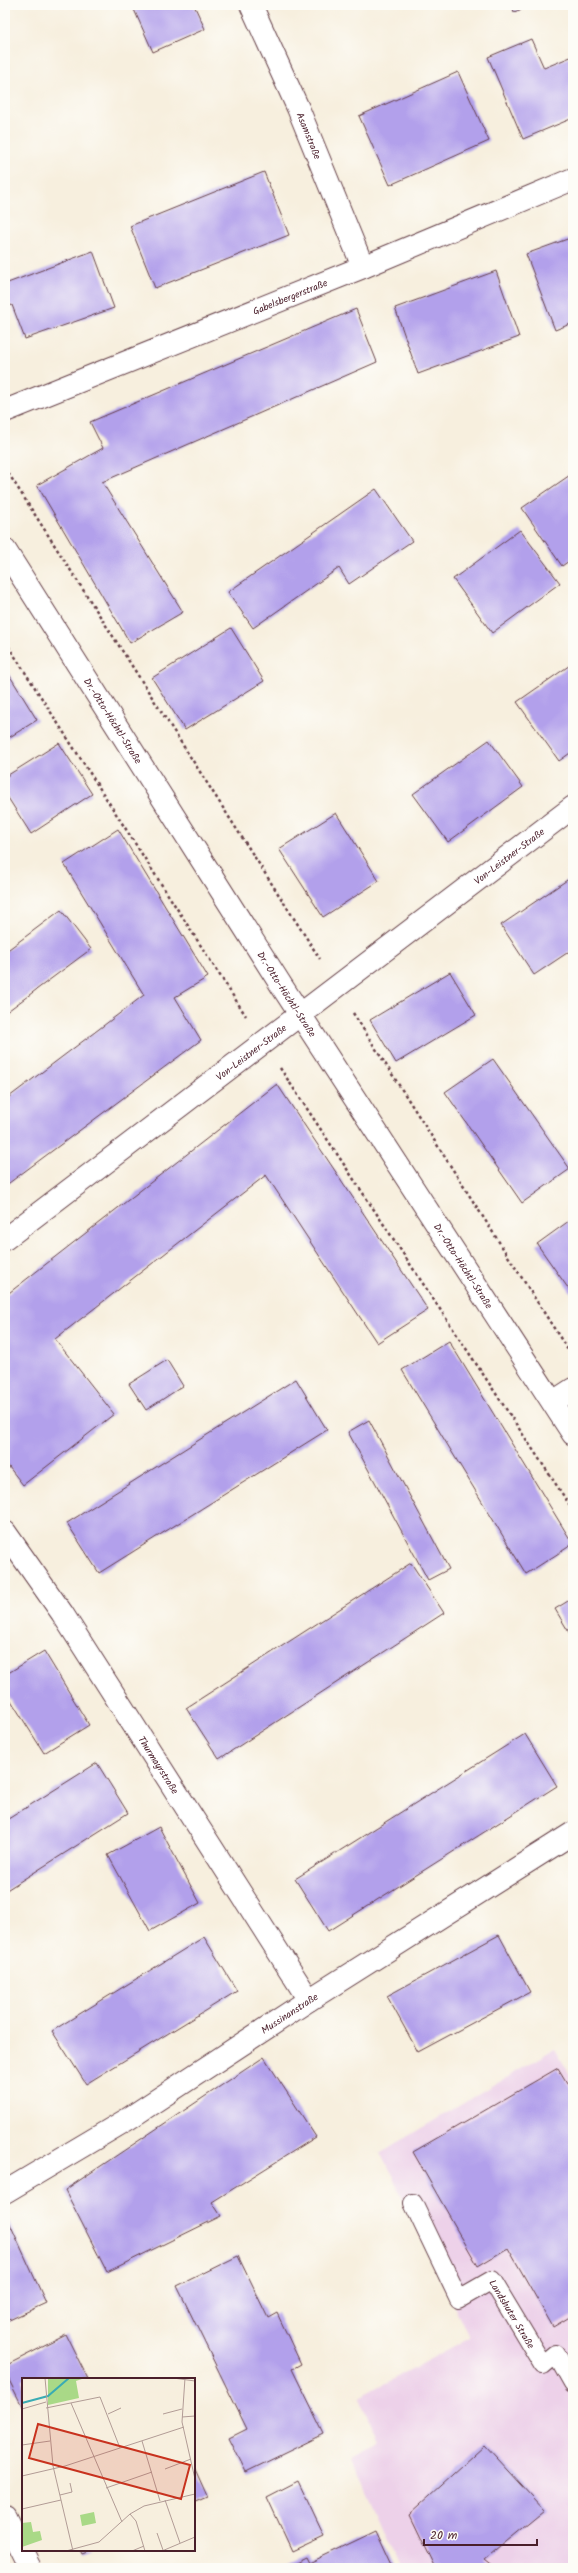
<svg xmlns="http://www.w3.org/2000/svg" width="578" height="2573" font-family="Kalam,sans-serif">
<style>
.built{fill:#edd1e9}
.building{fill:#b2a0eb}
.lines{fill:none;stroke-linecap:round;stroke-linejoin:round}
.lane-casing{stroke:#643e46;stroke-width:20}
.street-casing{stroke:#643e46;stroke-width:24}
.secondary-casing{stroke:#643e46;stroke-width:24}
.path{stroke:#643e46;stroke-width:2.5;stroke-dasharray:3 3;stroke-linecap:butt}
.lane{stroke:#fff;stroke-width:18}
.street{stroke:#fff;stroke-width:22}
.secondary{stroke:#fff;stroke-width:22}
.labels{text-anchor:middle;stroke-width:3.5;stroke-linejoin:round;paint-order:stroke}
.street-label{font-size:10px;fill:#4a1f2b;stroke:#fdfcf7}
.inset-river{fill:none;stroke:#3aacb4;stroke-width:2}
.inset-road{fill:none;stroke:#b29c96;stroke-width:1}
.view{fill:#c8321e;fill-opacity:0.15;stroke:#c8321e;stroke-width:2}
.inset-edge{fill:none;stroke:#4a1f2b;stroke-width:2}
</style>
<rect width="100%" height="100%" fill="#fdfcf7"/>
<filter id="ink" filterUnits="userSpaceOnUse"><feTurbulence type="fractalNoise" baseFrequency=".025" numOctaves="2"/><feDisplacementMap in="SourceGraphic" scale="8" xChannelSelector="R" yChannelSelector="G"/><feConvolveMatrix kernelMatrix="1 2 1 2 8 2 1 2 1" color-interpolation-filters="sRGB"/></filter>
<filter id="wash" filterUnits="userSpaceOnUse"><feTurbulence type="fractalNoise" baseFrequency=".012" numOctaves="4" result="noise"/><feDisplacementMap in="SourceGraphic" scale="16" xChannelSelector="R" yChannelSelector="G"/><feGaussianBlur stdDeviation="0.9" result="paint"/><feColorMatrix in="noise" values="0 0 0 0 0 0 0 0 0 0 0 0 0 0 0 0 0 1.4 0 .05"/><feComposite in="paint" operator="in"/></filter>
<g filter="url(#wash)">
<rect width="100%" height="100%" fill="#f7efde"/>
<path class="built" d="M 555,2049 L 573,2080 L 573,2568 L 399,2568 L 350,2456 L 378,2441 L 360,2397 L 469,2338 L 381,2152 Z"/>
<g id="blocks">
<g class="building">
<path d="M 132,5 L 194,5 L 205,29 L 153,52 Z"/>
<path d="M 512,5 L 533,5 L 514,12 Z"/>
<path d="M 531,39 L 544,68 L 573,56 L 573,118 L 523,139 L 488,57 Z"/>
<path d="M 458,72 L 489,141 L 390,185 L 359,116 Z"/>
<path d="M 264,172 L 289,235 L 155,288 L 130,226 Z"/>
<path d="M 573,237 L 573,323 L 555,330 L 526,254 Z"/>
<path d="M 93,251 L 114,308 L 25,339 L 12,305 L 5,308 L 5,284 Z"/>
<path d="M 496,271 L 519,337 L 418,374 L 395,308 Z"/>
<path d="M 356,309 L 377,362 L 102,482 L 183,612 L 130,643 L 37,485 L 103,448 L 90,422 Z"/>
<path d="M 573,473 L 573,558 L 562,566 L 522,508 Z"/>
<path d="M 376,489 L 412,541 L 349,584 L 339,568 L 253,628 L 228,592 Z"/>
<path d="M 520,530 L 560,583 L 492,633 L 453,579 Z"/>
<path d="M 231,628 L 264,681 L 185,730 L 152,678 Z"/>
<path d="M 573,663 L 573,751 L 559,761 L 517,702 Z"/>
<path d="M 5,668 L 37,720 L 5,740 Z"/>
<path d="M 489,740 L 523,787 L 448,842 L 413,794 Z"/>
<path d="M 59,743 L 92,794 L 31,834 L 5,793 L 5,777 Z"/>
<path d="M 336,813 L 379,881 L 323,917 L 279,849 Z"/>
<path d="M 118,829 L 208,977 L 175,997 L 201,1040 L 5,1186 L 5,1100 L 144,995 L 64,864 Z"/>
<path d="M 573,876 L 573,949 L 534,975 L 501,925 Z"/>
<path d="M 61,910 L 91,949 L 5,1013 L 5,952 Z"/>
<path d="M 450,972 L 476,1015 L 396,1063 L 370,1020 Z"/>
<path d="M 493,1059 L 570,1169 L 522,1203 L 445,1092 Z"/>
<path d="M 277,1084 L 428,1310 L 377,1343 L 266,1175 L 55,1339 L 114,1414 L 23,1485 L 5,1462 L 5,1296 Z"/>
<path d="M 573,1218 L 573,1295 L 537,1244 Z"/>
<path d="M 449,1341 L 573,1544 L 526,1574 L 402,1370 Z"/>
<path d="M 167,1360 L 183,1386 L 146,1410 L 129,1384 Z"/>
<path d="M 296,1379 L 327,1430 L 99,1573 L 67,1523 Z"/>
<path d="M 369,1420 L 449,1569 L 428,1580 L 348,1432 Z"/>
<path d="M 411,1563 L 444,1613 L 219,1759 L 186,1708 Z"/>
<path d="M 573,1598 L 573,1639 L 555,1609 Z"/>
<path d="M 44,1651 L 89,1725 L 44,1753 L 5,1691 L 5,1675 Z"/>
<path d="M 525,1734 L 557,1786 L 328,1931 L 295,1879 Z"/>
<path d="M 97,1763 L 128,1813 L 5,1891 L 5,1821 Z"/>
<path d="M 159,1827 L 200,1903 L 150,1931 L 108,1855 Z"/>
<path d="M 499,1935 L 530,1992 L 418,2052 L 387,1996 Z"/>
<path d="M 204,1937 L 237,1991 L 86,2084 L 52,2031 Z"/>
<path d="M 264,2057 L 316,2137 L 212,2202 L 221,2216 L 107,2272 L 65,2190 Z"/>
<path d="M 558,2068 L 573,2093 L 573,2315 L 553,2327 L 508,2248 L 478,2266 L 413,2152 Z"/>
<path d="M 5,2213 L 46,2303 L 5,2322 Z"/>
<path d="M 238,2256 L 268,2318 L 277,2313 L 301,2364 L 292,2369 L 324,2434 L 246,2472 L 229,2438 L 247,2429 L 177,2286 Z"/>
<path d="M 66,2335 L 88,2379 L 23,2379 L 23,2408 L 5,2372 L 5,2366 Z"/>
<path d="M 485,2445 L 545,2510 L 484,2560 L 494,2568 L 435,2568 L 409,2514 Z"/>
<path d="M 194,2467 L 208,2498 L 194,2504 Z"/>
<path d="M 298,2481 L 324,2536 L 292,2551 L 267,2497 Z"/>
<path d="M 376,2531 L 393,2568 L 283,2568 L 306,2557 L 309,2563 Z"/>
<path d="M 81,2550 L 93,2550 L 83,2554 Z"/>
</g>
</g>
</g>
<g filter="url(#ink)">
<use href="#blocks" fill-opacity="0" stroke="#643e46" stroke-width="1"/>
<g class="lines">
<defs>
<g id="lane">
<path id="s1" d="M 413,2203 L 459,2299 L 492,2280 L 543,2365 L 556,2354 L 573,2384"/>
</g>
<g id="street">
<path id="s2" d="M 251,5 L 298,108 L 363,267"/>
<path id="s3" d="M 5,1239 L 573,807"/>
<path d="M 553,1402 L 573,1389"/>
<path id="s4" d="M 5,1532 L 62,1613 L 309,2000"/>
<path id="s5" d="M 5,2192 L 128,2119 L 309,2000 L 573,1833"/>
<path d="M 5,2518 L 30,2568"/>
</g>
<g id="secondary">
<path id="s6" d="M 5,411 L 363,267 L 573,179"/>
<path id="s7" d="M 5,550 L 281,985 L 573,1434"/>
</g>
</defs>
<use href="#lane" class="lane-casing"/>
<use href="#street" class="street-casing"/>
<use href="#secondary" class="secondary-casing"/>
<g class="path">
<path d="M 5,468 L 320,959"/>
<path d="M 5,641 L 246,1016"/>
<path d="M 353,1013 L 573,1358"/>
<path d="M 280,1068 L 573,1510"/>
</g>
<use href="#lane" class="lane"/>
<use href="#street" class="street"/>
<use href="#secondary" class="secondary"/>
</g>
</g>
<g class="labels">
<g class="street-label">
<text dy="4" stroke="none"><textPath href="#s2" startOffset="143">Asamstraße</textPath></text>
<text dy="4" stroke="none"><textPath href="#s6" startOffset="307">Gabelsbergerstraße</textPath></text>
<text dy="4" stroke="none"><textPath href="#s7" startOffset="202">Dr.-Otto-Höchtl-Straße</textPath></text>
<text dy="4" stroke="none"><textPath href="#s3" startOffset="633">Von-Leistner-Straße</textPath></text>
<text dy="4" stroke="none"><textPath href="#s7" startOffset="526">Dr.-Otto-Höchtl-Straße</textPath></text>
<text dy="4" stroke="none"><textPath href="#s3" startOffset="309">Von-Leistner-Straße</textPath></text>
<text dy="4" stroke="none"><textPath href="#s7" startOffset="850">Dr.-Otto-Höchtl-Straße</textPath></text>
<text dy="4" stroke="none"><textPath href="#s4" startOffset="279">Thurmayrstraße</textPath></text>
<text dy="4" stroke="none"><textPath href="#s5" startOffset="336">Mussinanstraße</textPath></text>
<text dy="4" stroke="none"><textPath href="#s1" startOffset="184">Landshuter Straße</textPath></text>
</g>
</g>
<g transform="translate(22 2378)">
<rect width="173" height="173" fill="#f7efde"/>
<path d="M 26,0 L 63,0 L 54,3 L 57,20 L 26,27 ZM 72,134 L 74,145 L 60,148 L 58,137 ZM 9,144 L 11,154 L 18,153 L 20,162 L 0,169 L 0,145 Z" fill="#a9d987"/>
<path class="inset-river" d="M 0,25 L 26,18 L 47,0"/>
<path class="inset-road" d="M 23,0 L 31,88 L 51,173M 151,0 L 173,3M 163,0 L 160,44 L 173,101M 49,25 L 100,144M 24,30 L 78,19 L 98,70M 0,31 L 24,24M 86,36 L 99,30M 141,36 L 160,31M 160,39 L 173,38M 120,63 L 138,123M 0,67 L 28,63M 143,91 L 169,81M 0,98 L 43,88 L 162,49M 84,110 L 130,94M 38,117 L 50,114 L 48,105M 143,122 L 158,165M 0,131 L 39,122M 108,136 L 114,143 L 123,173M 135,155 L 141,172M 44,173 L 77,164 L 108,136 L 122,128 L 173,116M 110,173 L 122,168M 140,173 L 173,159"/>
<path class="view" d="M 16,46 L 168,87 L 159,121 L 7,80 Z"/>
<rect width="173" height="173" class="inset-edge"/>
</g>
<rect width="578" height="2573" fill="none" stroke="#fdfcf7" stroke-width="20"/>
<path d="M424 2539v6h113v-6" fill="none" stroke="#4a1f2b" stroke-width="2"/>
<text x="430" y="2539" font-size="12" fill="#4a1f2b" stroke="#fdfcf7" stroke-width="3" paint-order="stroke">20 m</text>
</svg>
